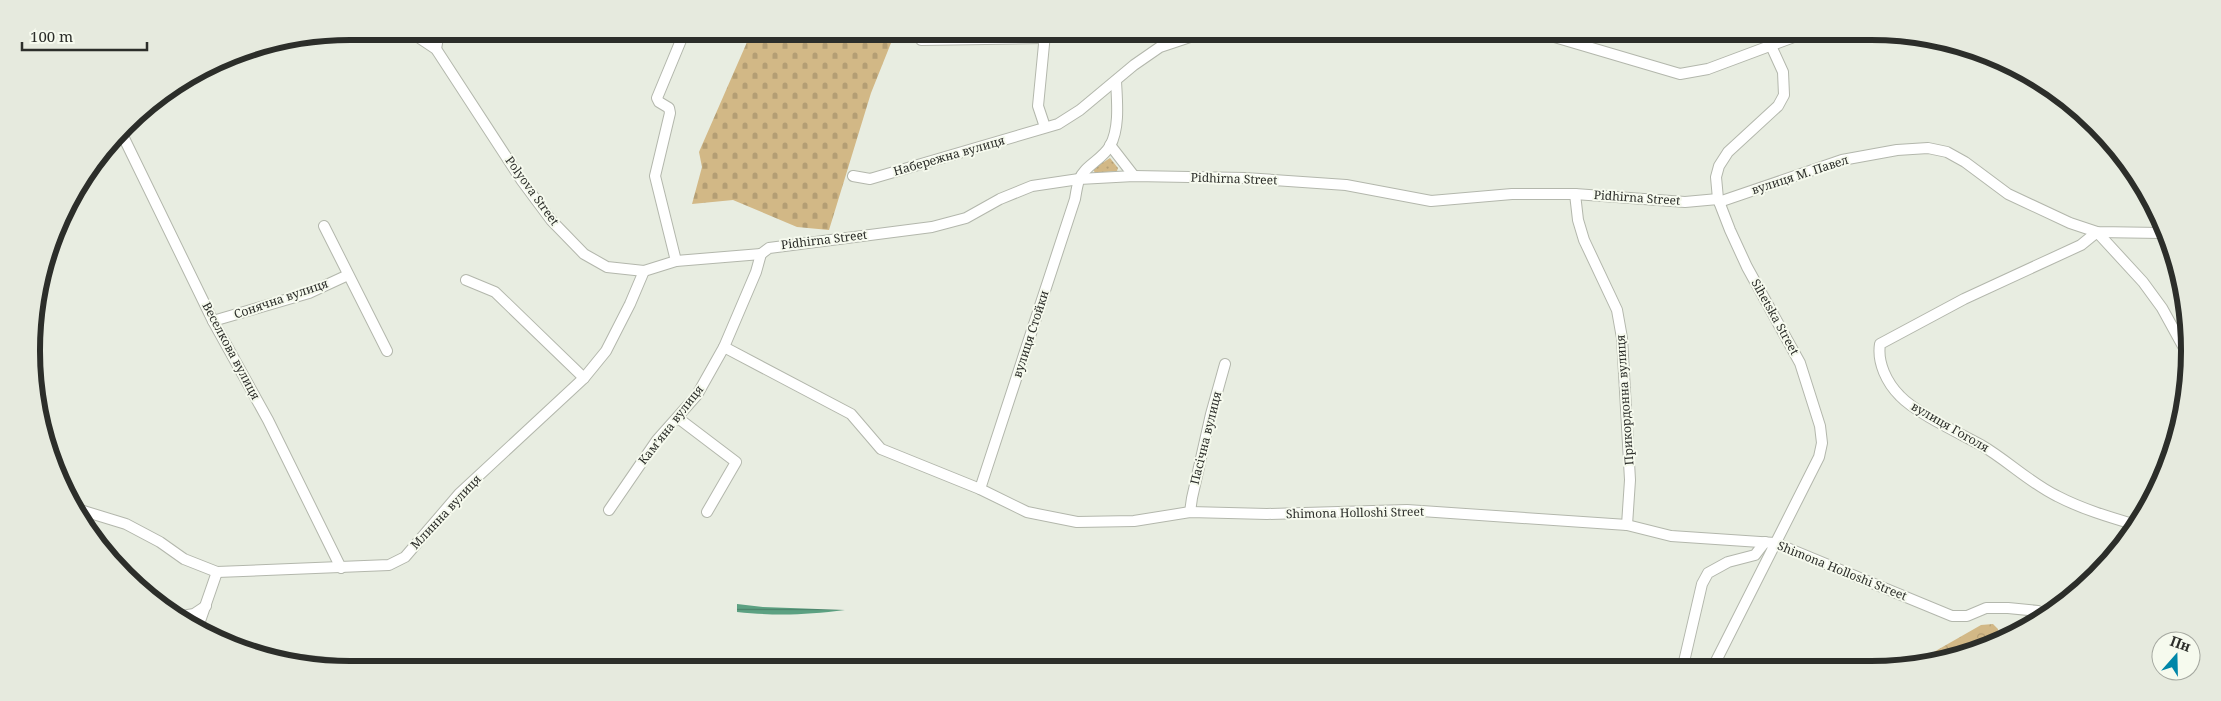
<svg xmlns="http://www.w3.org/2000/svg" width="2221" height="701" font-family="'Noto Serif',serif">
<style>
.grass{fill:url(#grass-dots)}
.forest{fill:url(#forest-crowns)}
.cemetery{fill:url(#cemetery-stones)}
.water{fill:url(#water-rules)}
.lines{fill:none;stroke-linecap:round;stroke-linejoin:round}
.minor-casing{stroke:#b3b7ac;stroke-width:12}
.minor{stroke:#fff;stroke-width:10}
.labels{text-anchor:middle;stroke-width:4;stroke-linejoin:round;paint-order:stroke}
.street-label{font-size:12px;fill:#2c2e2a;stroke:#f6faee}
.rim{fill:none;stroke:#2c2e2a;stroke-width:6}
</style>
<defs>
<pattern id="grass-dots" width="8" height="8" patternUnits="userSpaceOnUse" patternTransform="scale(1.25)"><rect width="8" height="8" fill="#d2b886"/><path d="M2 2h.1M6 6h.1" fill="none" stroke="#b49e74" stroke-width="1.8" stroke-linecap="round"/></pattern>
<pattern id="forest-crowns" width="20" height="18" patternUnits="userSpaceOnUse" patternTransform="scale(1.25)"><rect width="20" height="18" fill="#d2b886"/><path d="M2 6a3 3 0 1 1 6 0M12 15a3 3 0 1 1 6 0" fill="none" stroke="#b49e74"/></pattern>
<pattern id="cemetery-stones" width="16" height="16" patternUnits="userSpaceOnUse" patternTransform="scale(1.25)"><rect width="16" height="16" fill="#d2b886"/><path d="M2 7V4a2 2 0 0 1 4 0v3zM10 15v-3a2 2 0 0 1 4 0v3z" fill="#b49e74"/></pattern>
<pattern id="water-rules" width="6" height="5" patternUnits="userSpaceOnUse" patternTransform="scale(1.25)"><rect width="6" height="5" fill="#5ca182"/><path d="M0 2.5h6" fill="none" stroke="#4c846b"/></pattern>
</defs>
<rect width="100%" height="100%" fill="#e8ede1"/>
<path class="grass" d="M 1110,158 L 1118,168 L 1117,171 L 1095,173 L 1093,169 Z"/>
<path class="forest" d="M 1993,624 L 1998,629 L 1997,641 L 1912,667 L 1898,667 L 1925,657 L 1981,625 Z"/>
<path class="cemetery" d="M 751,33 L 895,33 L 871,93 L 829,230 L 797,227 L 733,200 L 692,204 L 702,167 L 699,152 Z"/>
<path class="water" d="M 737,604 L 763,607 L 845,610 C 806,615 776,616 737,612 Z"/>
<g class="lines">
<defs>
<g id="minor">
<path d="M 409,31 L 436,49 L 522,181 L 551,220 L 584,254 L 607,267 L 644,271 L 676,261 L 761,254"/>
<path d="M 1551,36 L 1680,74 L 1708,69 L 1794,37"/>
<path d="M 921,40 L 1045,38"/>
<path d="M 436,49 L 439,32"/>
<path d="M 1045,127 L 1038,106 L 1045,34"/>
<path d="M 122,134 L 213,321 L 268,420 L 341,568"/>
<path d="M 1110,145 L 1134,176"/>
<path d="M 853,176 L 870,179 L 1058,124 L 1080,110 L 1134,65 L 1160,47 L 1196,35"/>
<path d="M 1575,194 L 1578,220 L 1584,240 L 1617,310 L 1622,338 L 1630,480 L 1627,525"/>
<path d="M 1719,202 L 1842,160 L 1897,150 L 1928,148 L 1947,152 L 1965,162 L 2008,194 L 2070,223 L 2097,232 L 2161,233"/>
<path d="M 324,226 L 387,351"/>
<path d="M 761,254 L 769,248 L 932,227 L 966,218 L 1000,199 L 1032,186 L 1079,179 L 1134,176 L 1245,178 L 1346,185 L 1431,201 L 1512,194 L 1575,194 L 1685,202 L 1718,199"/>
<path d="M 676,261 L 655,176 L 670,113 L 669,108 L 659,102 L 657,98 L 684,33"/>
<path d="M 466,280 L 495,292 L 584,378"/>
<path d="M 213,321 L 309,293 L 348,275"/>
<path d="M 724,347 L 851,414 L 881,449 L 980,489 L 1027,512 L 1077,522 L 1134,521 L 1190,512 L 1267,514 L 1407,510 L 1627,525 L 1671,536 L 1775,543 L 1952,616 L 1967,616 L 1986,608 L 2008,608 L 2038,611 L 2044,614"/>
<path d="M 678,418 L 736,462 L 707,512"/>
<path d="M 980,489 L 1075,199 C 1076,193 1077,186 1079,180 C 1084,166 1102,160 1110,146 C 1120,128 1117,101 1116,81"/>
<path d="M 77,509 L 126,524 L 160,542 L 184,559 L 217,572 L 389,565 L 405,557 L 459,494 L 584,378 L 606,351 L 630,304 L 644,271"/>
<path d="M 609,510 L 657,440 L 697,395 L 724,347 L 756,272 L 761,254"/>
<path d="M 1190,512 L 1192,498 L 1211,414 L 1225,364"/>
<path d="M 2136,525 C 2109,517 2082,509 2057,496 C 2030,483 2007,460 1981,445 C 1959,433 1916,413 1900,396 C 1887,383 1877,363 1880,344 L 1964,299 L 2081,245 L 2097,232 L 2143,282 L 2162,308 L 2184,348"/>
<path d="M 176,617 L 194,614 L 206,606"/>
<path d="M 200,627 L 200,621 L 217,572"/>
<path d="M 272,657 L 338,664"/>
<path d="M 1683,666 L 1702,584 L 1708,573 L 1728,562 L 1755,555 L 1765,542"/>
<path d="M 1713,667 L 1819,457 L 1822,443 L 1820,426 L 1800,363 L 1747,267 L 1730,230 L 1718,199 L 1716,177 L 1719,166 L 1728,152 L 1778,106 L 1784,95 L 1783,72 L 1767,37"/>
</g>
</defs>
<use href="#minor" class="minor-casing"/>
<use href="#minor" class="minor"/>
</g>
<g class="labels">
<g class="street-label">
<text transform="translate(949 156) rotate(-16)" y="4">Набережна вулиця</text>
<text transform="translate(1800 175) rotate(-18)" y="4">вулиця М. Павел</text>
<text transform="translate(1234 179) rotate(2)" y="4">Pidhirna Street</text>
<text transform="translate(532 191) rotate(54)" y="4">Polyova Street</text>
<text transform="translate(1637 198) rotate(4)" y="4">Pidhirna Street</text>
<text transform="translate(824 240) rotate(-7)" y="4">Pidhirna Street</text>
<text transform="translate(281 299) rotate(-19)" y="4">Сонячна вулиця</text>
<text transform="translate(1775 317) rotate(61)" y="4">Sihetska Street</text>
<text transform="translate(1031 334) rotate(-72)" y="4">вулиця Стойки</text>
<text transform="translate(231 351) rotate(62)" y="4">Веселкова вулиця</text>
<text transform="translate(1625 400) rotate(-94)" y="4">Прикордонна вулиця</text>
<text transform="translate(671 425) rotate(-52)" y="4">Камʼяна вулиця</text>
<text transform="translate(1950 427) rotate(30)" y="4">вулиця Гоголя</text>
<text transform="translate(1206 438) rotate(-76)" y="4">Пасічна вулиця</text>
<text transform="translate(446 512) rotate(-47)" y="4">Млинна вулиця</text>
<text transform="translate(1355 513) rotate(-1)" y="4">Shimona Holloshi Street</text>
<text transform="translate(1842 571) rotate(22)" y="4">Shimona Holloshi Street</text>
</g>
</g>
<path d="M0 0H2221V701H0ZM350 40H1871A310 310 0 0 1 2181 350V351A310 310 0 0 1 1871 661H350A310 310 0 0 1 40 351V350A310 310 0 0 1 350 40Z" fill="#e6eade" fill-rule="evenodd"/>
<path class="rim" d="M350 40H1871A310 310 0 0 1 2181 350V351A310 310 0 0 1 1871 661H350A310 310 0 0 1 40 351V350A310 310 0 0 1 350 40Z"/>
<g transform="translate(2176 656) rotate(20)"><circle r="24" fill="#f6faee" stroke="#a5a8a0"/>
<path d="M0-4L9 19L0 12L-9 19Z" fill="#0086a8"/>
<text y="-8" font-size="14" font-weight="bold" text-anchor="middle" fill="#2c2e2a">Пн</text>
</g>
<path d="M22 42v8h125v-8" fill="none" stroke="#2c2e2a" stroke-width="2.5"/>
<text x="30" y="42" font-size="15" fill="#2c2e2a" stroke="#f6faee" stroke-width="4" paint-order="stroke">100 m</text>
</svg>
